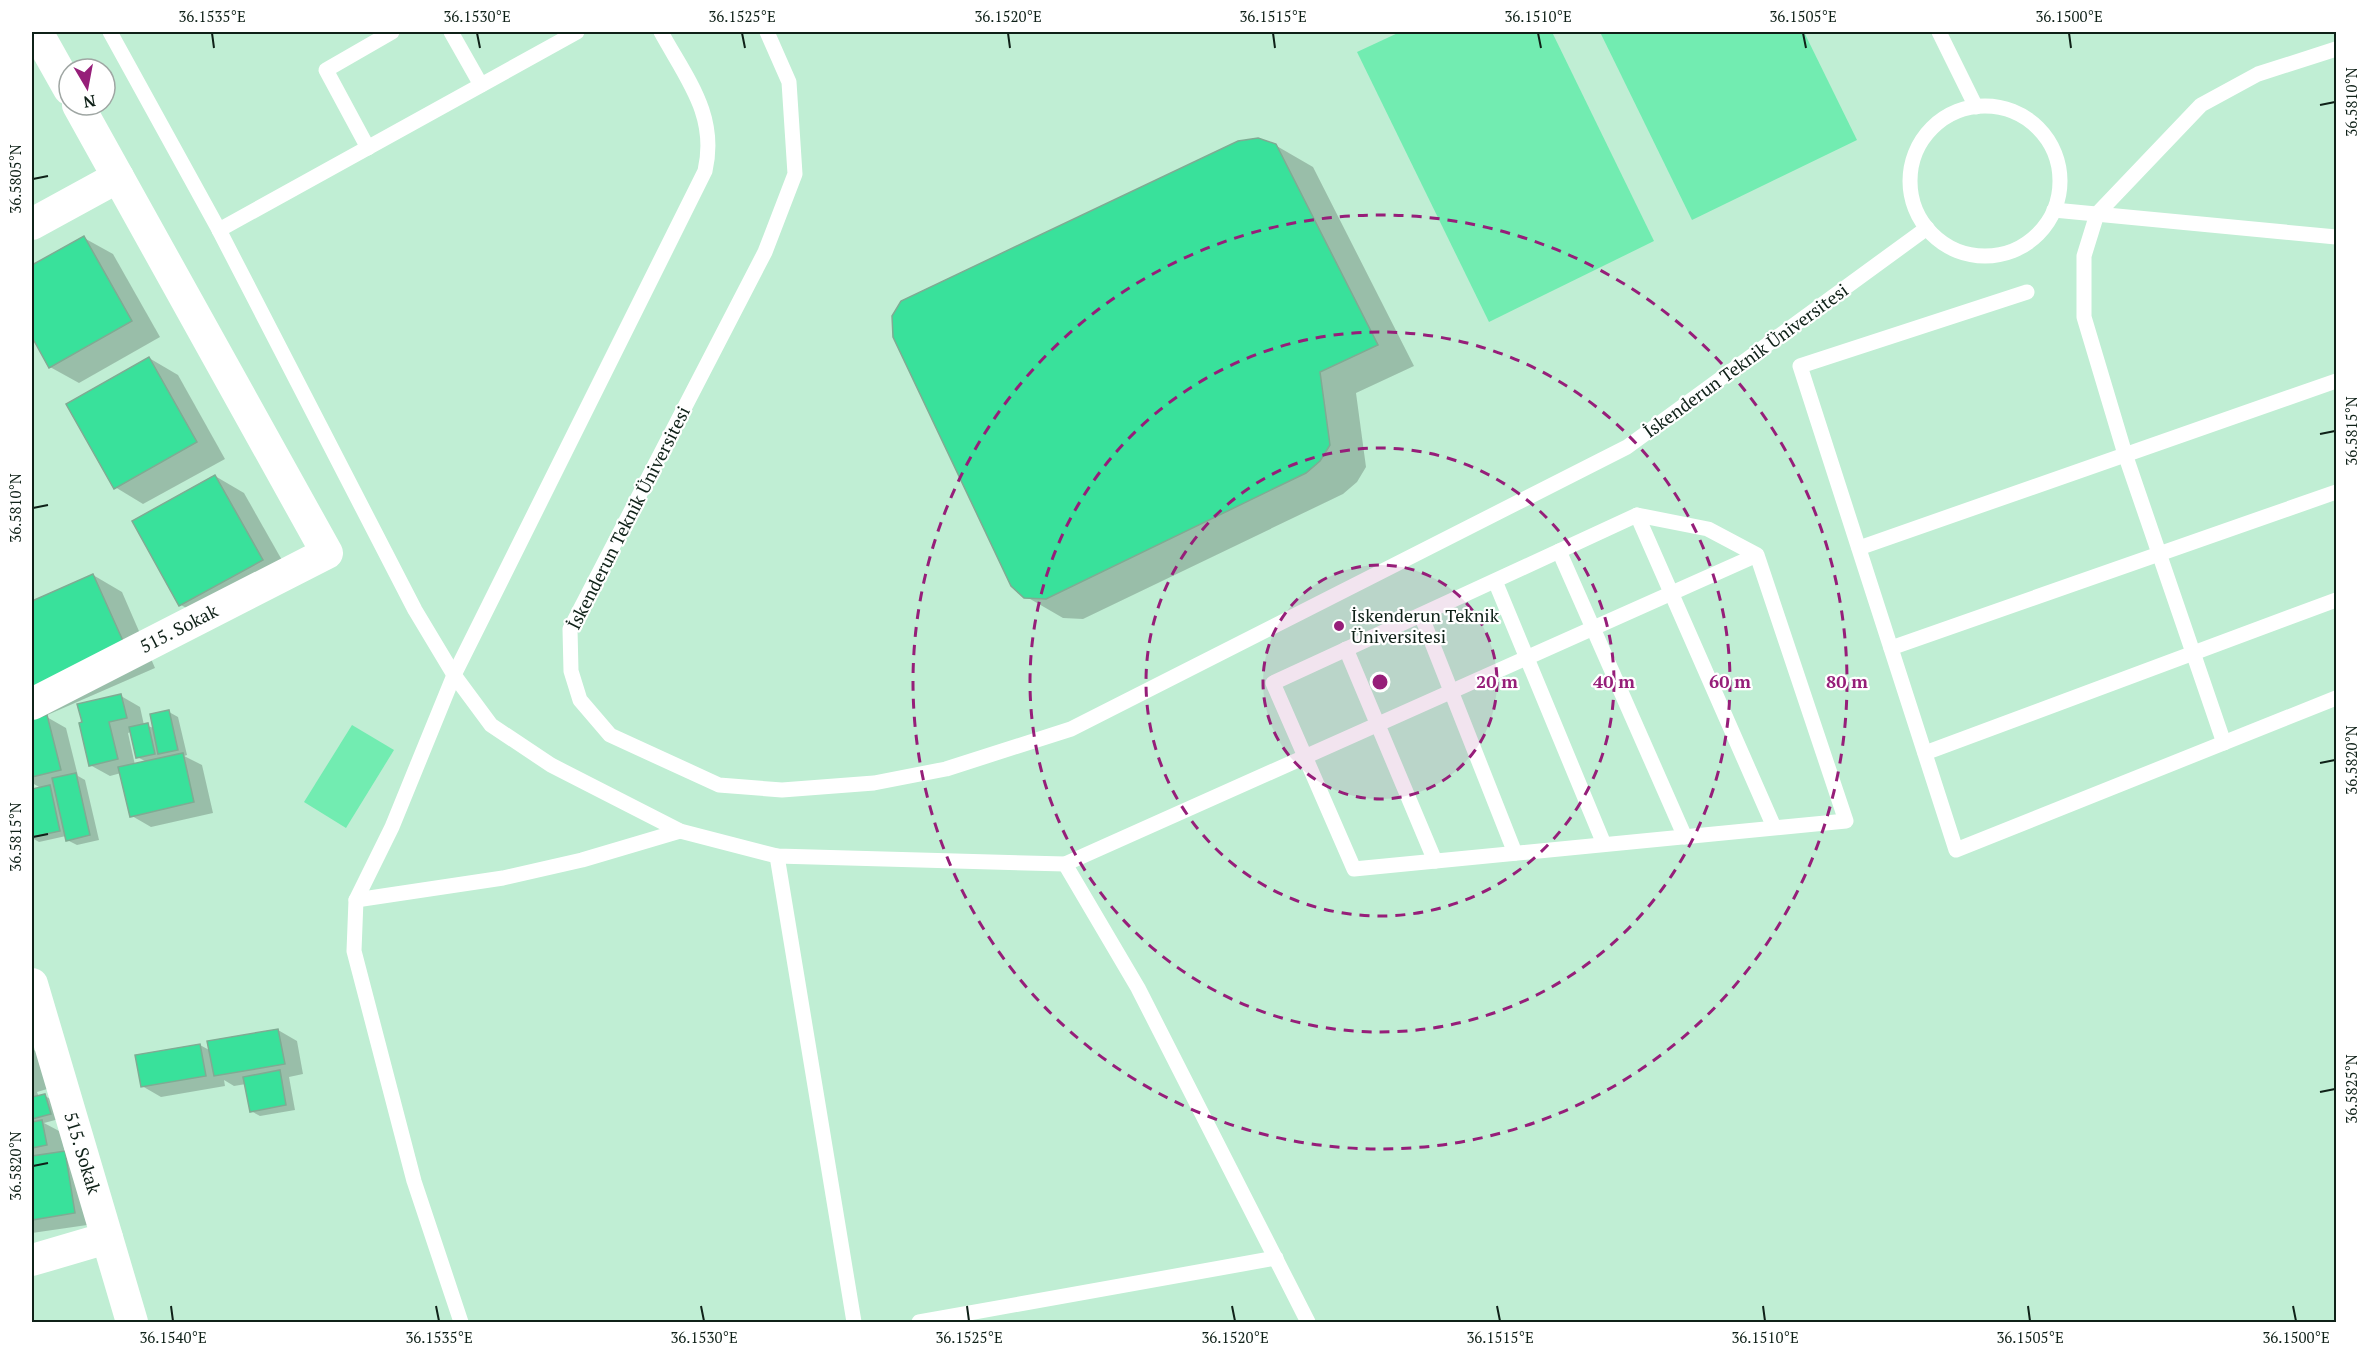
<svg xmlns="http://www.w3.org/2000/svg" width="2368" height="1354" font-family="'PT Serif',serif">
<style>
.green{fill:#72ecb1}
.shadow{fill:#0003;fill-rule:evenodd}
.building{fill:#39e19b;stroke:#7fab93;stroke-width:1.5}
.lines{fill:none;stroke-linecap:round;stroke-linejoin:round}
.lane{stroke:#fff;stroke-width:15}
.street{stroke:#fff;stroke-width:32}
.ticks{fill:none;stroke:#0f2118;stroke-width:2}
.ring{fill:none;stroke:#961e79;stroke-width:3;stroke-dasharray:10 8}
.poi-dot{fill:#961e79;stroke:#fff;stroke-width:2}
.labels{text-anchor:middle;stroke-width:4.5;stroke-linejoin:round;paint-order:stroke}
.street-label{font-size:18px;fill:#0f2118;stroke:#fff}
.poi-label{font-size:18px;fill:#0f2118;stroke:#fff;text-anchor:start}
.centre{fill:#961e79;stroke:#fff;stroke-width:3}
.ring-label{font-size:18px;text-anchor:middle;font-weight:bold;fill:#961e79;stroke:#fff;stroke-width:4.5;stroke-linejoin:round;paint-order:stroke}
.neatline{fill:none;stroke:#0f2118;stroke-width:2}
.ticks-label{font-size:15px;text-anchor:middle;fill:#0f2118}
</style>
<rect width="100%" height="100%" fill="#c0eed4"/>
<g class="green">
<path d="M 1400,32 L 1552,32 L 1654,241 L 1489,322 L 1357,52 Z"/>
<path d="M 1600,32 L 1804,32 L 1857,140 L 1692,220 Z"/>
<path d="M 352,725 L 394,750 L 346,828 L 304,802 Z"/>
</g>
<g class="shadow">
<path d="M 1275,145 L 1313,167 L 1414,366 L 1356,393 L 1366,467 L 1357,482 L 1343,494 L 1083,619 L 1063,618 L 1025,596 Z"/>
<path d="M 84,238 L 113,254 L 160,337 L 79,383 L 50,367 L 32,334 L 32,267 Z"/>
<path d="M 149,358 L 178,375 L 225,459 L 143,504 L 115,487 Z"/>
<path d="M 215,476 L 244,493 L 291,576 L 209,621 L 181,605 Z"/>
<path d="M 93,575 L 122,592 L 155,668 L 45,716 L 66,728 L 78,776 L 85,780 L 99,840 L 77,845 L 67,840 L 66,836 L 39,842 L 32,838 L 32,790 L 41,788 L 32,783 L 32,602 Z"/>
<path d="M 121,696 L 140,707 L 144,725 L 154,728 L 169,712 L 178,717 L 187,755 L 184,756 L 202,765 L 213,813 L 151,827 L 132,816 L 121,773 L 110,776 L 90,765 L 80,724 ZM 131,732 L 137,757 L 147,762 L 135,765 L 128,733 Z"/>
<path d="M 278,1030 L 297,1041 L 303,1074 L 289,1077 L 295,1110 L 260,1116 L 251,1111 L 246,1084 L 234,1086 L 224,1080 L 225,1086 L 161,1097 L 142,1086 L 200,1045 L 211,1051 Z"/>
<path d="M 32,1049 L 46,1057 L 54,1087 L 37,1092 L 39,1097 L 45,1096 L 54,1101 L 59,1119 L 44,1123 L 61,1132 L 65,1153 L 84,1164 L 94,1224 L 32,1233 Z"/>
</g>
<g class="building">
<path d="M 1258,138 L 1276,144 L 1378,345 L 1320,372 L 1330,445 L 1320,461 L 1306,473 L 1046,599 L 1024,598 L 1011,586 L 893,337 L 892,316 L 901,301 L 1238,141 Z"/>
<path d="M 84,236 L 132,321 L 49,368 L 32,337 L 32,265 Z"/>
<path d="M 149,357 L 197,442 L 114,489 L 66,404 Z"/>
<path d="M 215,475 L 263,560 L 179,606 L 132,521 Z"/>
<path d="M 93,574 L 128,652 L 32,694 L 32,601 Z"/>
<path d="M 121,694 L 127,718 L 109,722 L 118,759 L 89,766 L 79,723 L 82,722 L 77,704 Z"/>
<path d="M 169,710 L 178,750 L 158,754 L 150,714 Z"/>
<path d="M 47,715 L 61,770 L 32,777 L 32,719 Z"/>
<path d="M 148,723 L 155,754 L 136,758 L 129,727 Z"/>
<path d="M 183,753 L 194,802 L 130,817 L 118,767 Z"/>
<path d="M 76,773 L 90,835 L 66,841 L 52,778 Z"/>
<path d="M 50,785 L 60,831 L 32,837 L 32,789 Z"/>
<path d="M 278,1029 L 285,1064 L 214,1076 L 207,1041 Z"/>
<path d="M 200,1044 L 206,1076 L 141,1087 L 135,1055 Z"/>
<path d="M 280,1070 L 286,1105 L 250,1112 L 243,1077 Z"/>
<path d="M 45,1094 L 51,1114 L 32,1119 L 32,1097 Z"/>
<path d="M 42,1120 L 47,1145 L 32,1148 L 32,1122 Z"/>
<path d="M 65,1151 L 75,1213 L 32,1220 L 32,1156 Z"/>
</g>
<g class="lines">
<g class="lane">
<path d="M 110,32 L 219,230 L 415,610 L 454,675 L 491,725 L 551,765 L 680,831 L 777,856 L 1065,864 L 1757,555 L 1846,821 L 1354,869 L 1273,683 L 1637,515 L 1708,529 L 1757,555"/>
<path d="M 451,32 L 481,85"/>
<path d="M 767,32 L 789,82 L 795,174 L 765,252 L 570,629 L 571,671 L 580,700 L 610,735 L 719,785 L 782,790 L 874,783 L 946,769 L 1071,729 L 1627,447 L 1927,228"/>
<path d="M 1939,32 L 1976,107"/>
<circle cx="1985" cy="181" r="75"/>
<path d="M 368,148 L 326,70 L 392,32"/>
<path d="M 2054,210 L 2336,237"/>
<path d="M 219,230 L 577,32"/>
<path d="M 2027,292 L 1800,366 L 1956,850 L 2336,698"/>
<path d="M 1637,515 L 1774,827"/>
<path d="M 1859,548 L 2336,381"/>
<path d="M 1559,551 L 1685,837"/>
<path d="M 1495,581 L 1604,844"/>
<path d="M 1421,615 L 1515,853"/>
<path d="M 1891,648 L 2336,492"/>
<path d="M 1346,649 L 1435,861"/>
<path d="M 2224,743 L 2125,454 L 2084,317 L 2084,256 L 2097,214 L 2201,105 L 2258,74 L 2336,49"/>
<path d="M 1925,753 L 2336,600"/>
<path d="M 777,856 L 854,1322"/>
<path d="M 1065,864 L 1138,988 L 1308,1322"/>
<path d="M 356,900 L 503,878 L 582,860 L 680,831"/>
<path d="M 461,1322 L 414,1181 L 354,951 L 356,900 L 392,827 L 454,675 L 705,171 C 718,115 686,78 661,32"/>
<path d="M 919,1322 L 1276,1258"/>
</g>
<g class="street">
<path d="M 37,32 L 69,89"/>
<path d="M 32,224 L 118,177"/>
<path d="M 32,704 L 327,553 L 78,105"/>
<path d="M 32,984 L 132,1322"/>
<path d="M 32,1260 L 107,1238"/>
</g>
</g>
<path class="ticks" d="M 212,33 L 214,48M 477,33 L 480,48M 742,33 L 745,48M 1008,33 L 1010,48M 1273,33 L 1275,48M 1538,33 L 1541,48M 1803,33 L 1806,48M 2069,33 L 2071,48M 2320,105 L 2335,102M 33,179 L 48,176M 2320,434 L 2335,431M 33,508 L 48,505M 2320,763 L 2335,760M 33,837 L 48,834M 2320,1092 L 2335,1089M 33,1166 L 48,1163M 171,1306 L 173,1321M 436,1306 L 439,1321M 701,1306 L 704,1321M 967,1306 L 969,1321M 1232,1306 L 1235,1321M 1497,1306 L 1500,1321M 1763,1306 L 1765,1321M 2028,1306 L 2030,1321M 2293,1306 L 2296,1321"/>
<circle cx="1380" cy="682" r="117" fill="#961e79" fill-opacity=".12"/>
<g class="ring">
<circle cx="1380" cy="682" r="117"/>
<circle cx="1380" cy="682" r="234"/>
<circle cx="1380" cy="682" r="350"/>
<circle cx="1380" cy="682" r="467"/>
</g>
<circle class="poi-dot" cx="1339" cy="626" r="6"/>
<g class="labels">
<g class="street-label">
<text transform="translate(1746 361) rotate(-36)" y="6">İskenderun Teknik Üniversitesi</text>
<text transform="translate(629 518) rotate(-63)" y="6">İskenderun Teknik Üniversitesi</text>
<text transform="translate(179 629) rotate(-27)" y="6">515. Sokak</text>
<text transform="translate(82 1153) rotate(73)" y="6">515. Sokak</text>
</g>
<g class="poi-label">
<text x="1351" y="622">İskenderun Teknik<tspan x="1351" dy="21">Üniversitesi</tspan></text>
</g>
</g>
<circle cx="1380" cy="682" r="9" class="centre"/>
<g class="ring-label">
<text x="1497" y="688">20 m</text>
<text x="1614" y="688">40 m</text>
<text x="1730" y="688">60 m</text>
<text x="1847" y="688">80 m</text>
</g>
<rect width="2368" height="1354" fill="none" stroke="#ffffff" stroke-width="66"/>
<g transform="translate(87 87) rotate(170)"><circle r="28" fill="#ffffff" stroke="#9fa6a3" stroke-width="1.5"/>
<path d="M0-4.5L10 22L0 15L-10 22Z" fill="#961e79"/>
<text y="-9" font-size="16" font-weight="bold" text-anchor="middle" fill="#0f2118">N</text>
</g>
<rect x="33" y="33" width="2302" height="1288" class="neatline"/>
<g class="ticks-label">
<text x="212" y="22">36.1535°E</text>
<text x="477" y="22">36.1530°E</text>
<text x="742" y="22">36.1525°E</text>
<text x="1008" y="22">36.1520°E</text>
<text x="1273" y="22">36.1515°E</text>
<text x="1538" y="22">36.1510°E</text>
<text x="1803" y="22">36.1505°E</text>
<text x="2069" y="22">36.1500°E</text>
<text transform="translate(2352 102) rotate(-90)" y="5">36.5810°N</text>
<text transform="translate(16 179) rotate(-90)" y="5">36.5805°N</text>
<text transform="translate(2352 431) rotate(-90)" y="5">36.5815°N</text>
<text transform="translate(16 508) rotate(-90)" y="5">36.5810°N</text>
<text transform="translate(2352 760) rotate(-90)" y="5">36.5820°N</text>
<text transform="translate(16 837) rotate(-90)" y="5">36.5815°N</text>
<text transform="translate(2352 1089) rotate(-90)" y="5">36.5825°N</text>
<text transform="translate(16 1166) rotate(-90)" y="5">36.5820°N</text>
<text x="173" y="1343">36.1540°E</text>
<text x="439" y="1343">36.1535°E</text>
<text x="704" y="1343">36.1530°E</text>
<text x="969" y="1343">36.1525°E</text>
<text x="1235" y="1343">36.1520°E</text>
<text x="1500" y="1343">36.1515°E</text>
<text x="1765" y="1343">36.1510°E</text>
<text x="2030" y="1343">36.1505°E</text>
<text x="2296" y="1343">36.1500°E</text>
</g>
</svg>
